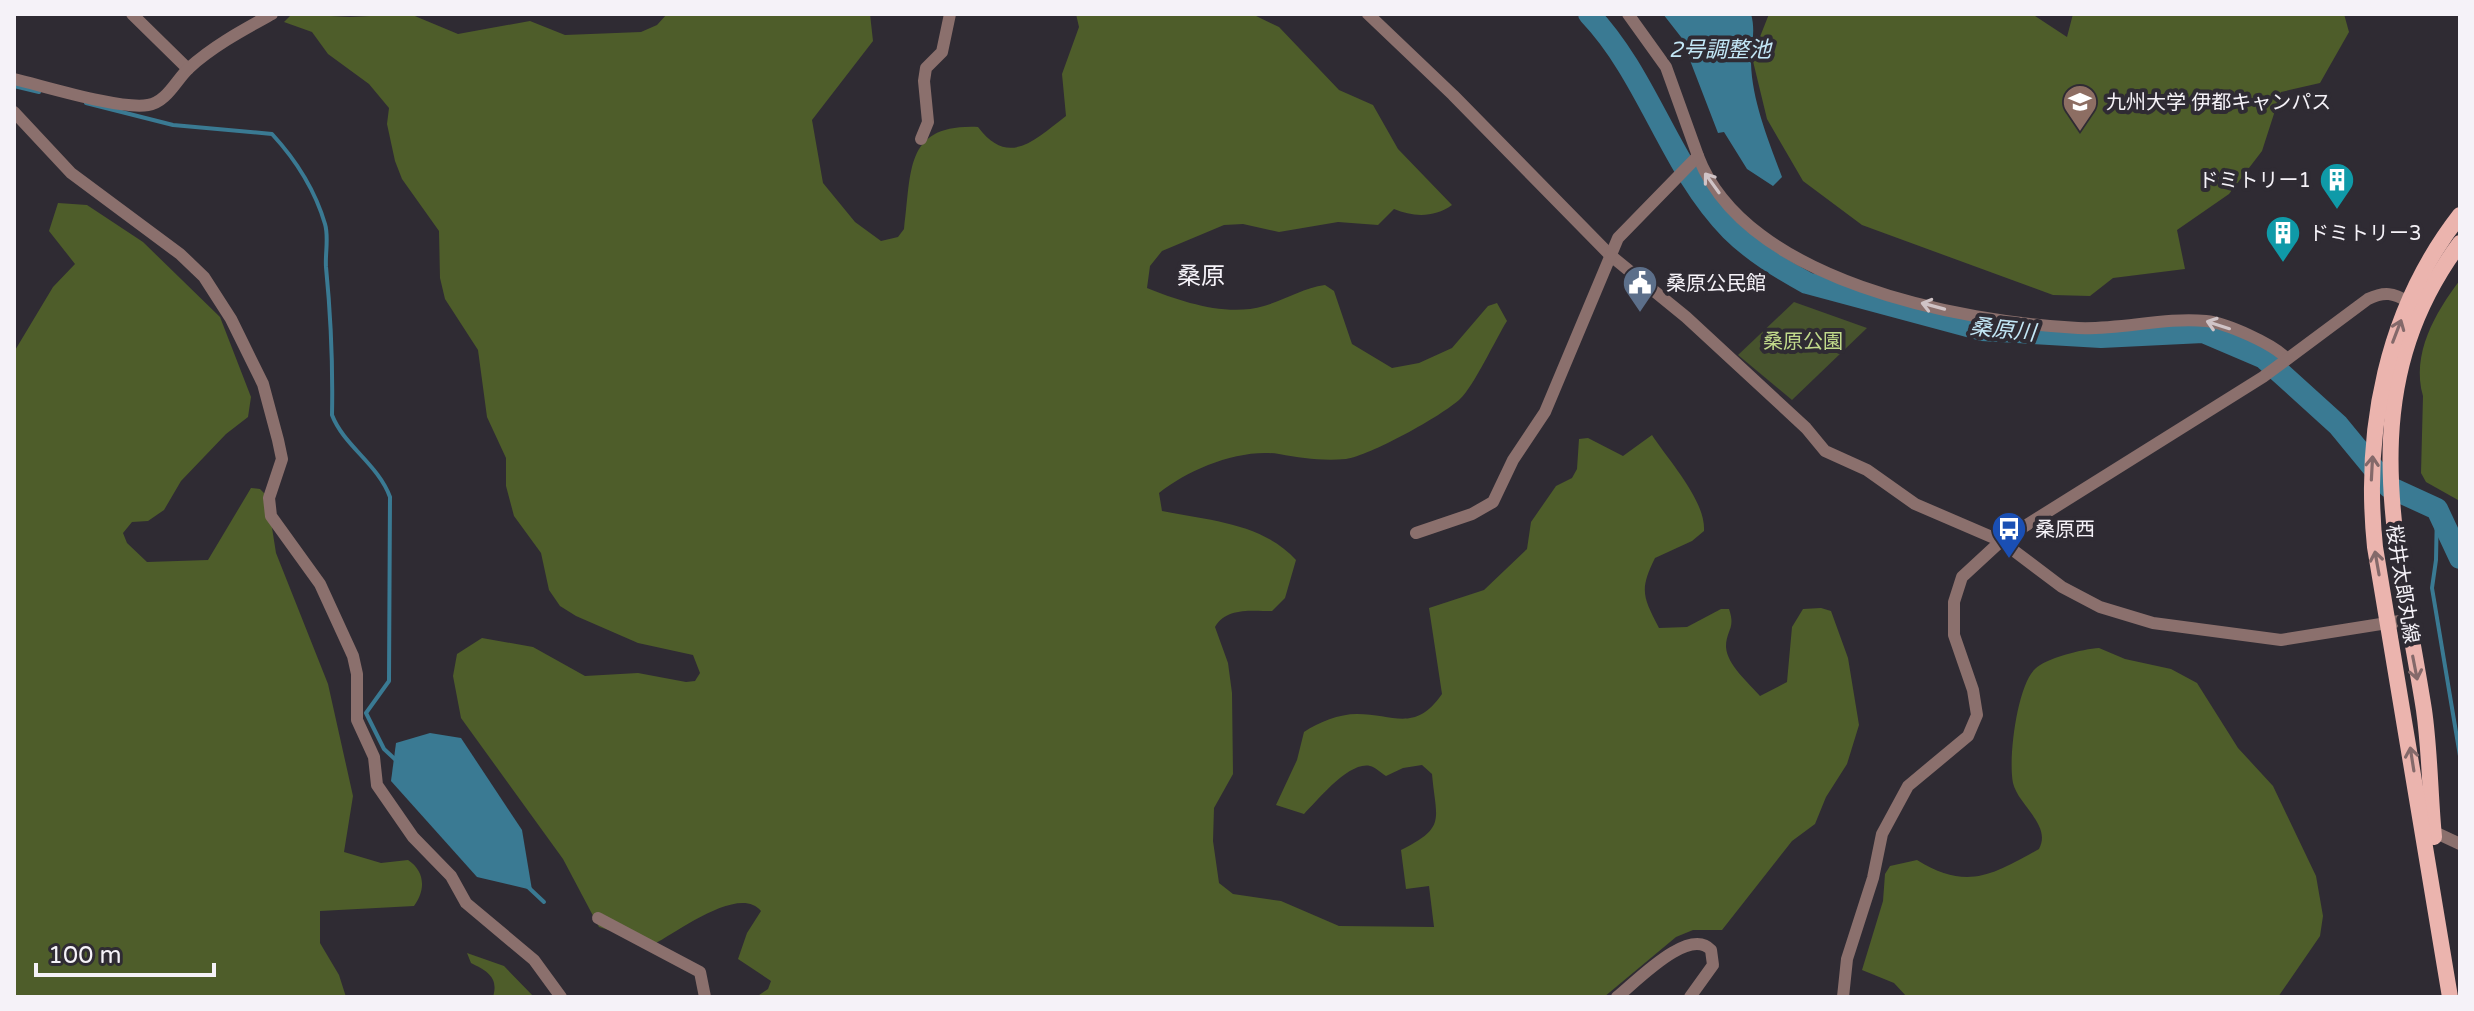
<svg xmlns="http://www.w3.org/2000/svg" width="2474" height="1011" font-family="'Varela Round','Noto Sans JP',sans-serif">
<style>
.green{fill:#47532d}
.forest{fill:#4e5d2a}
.water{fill:#3a7a93}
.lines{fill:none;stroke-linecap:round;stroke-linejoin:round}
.stream{stroke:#3a7a93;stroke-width:4}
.river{stroke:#3a7a93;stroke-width:22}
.minor{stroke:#8b706d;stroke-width:12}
.major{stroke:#ebb4ae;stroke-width:16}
.oneway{stroke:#d0c4c7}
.oneway2{stroke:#84696a}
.labels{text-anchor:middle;stroke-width:8;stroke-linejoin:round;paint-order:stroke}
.poi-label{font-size:20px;fill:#f5f2f8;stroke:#2f2b33;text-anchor:start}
.park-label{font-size:20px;fill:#c1da8b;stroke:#2f2b33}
.street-label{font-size:20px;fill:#f5f2f8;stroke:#2f2b33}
.water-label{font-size:22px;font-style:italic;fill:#c3e7f6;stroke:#2f2b33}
.quarter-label{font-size:24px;fill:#f5f2f8;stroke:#2f2b33}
</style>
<rect width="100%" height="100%" fill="#2f2b33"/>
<path class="green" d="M 1794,302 L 1867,328 L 1792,400 L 1738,355 Z"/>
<g class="forest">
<path d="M 292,14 L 350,17 L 410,14 L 458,34 L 530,21 L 565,35 L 641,32 L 657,25 L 667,14 L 870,14 L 873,41 L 812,120 L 823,183 L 855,222 L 881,241 L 898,237 L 904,229 C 912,170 904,124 978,127 C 1009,168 1034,140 1066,116 L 1062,74 L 1079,27 L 1076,14 L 1252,14 L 1279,27 L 1339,90 L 1373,105 L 1398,149 L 1452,205 C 1434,218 1413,217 1394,209 L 1378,225 L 1338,222 L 1279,232 L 1243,224 L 1224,225 L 1162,251 L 1150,266 L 1147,288 C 1182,302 1227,317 1264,306 C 1285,300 1303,288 1325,285 L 1334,291 L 1352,344 L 1392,368 L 1419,363 L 1452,348 L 1488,306 L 1497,303 L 1507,321 C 1495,340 1474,386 1460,399 C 1442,416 1369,456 1346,459 C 1321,461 1302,458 1279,454 C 1240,448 1189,469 1159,493 L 1162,511 C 1207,520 1263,523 1296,560 L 1285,598 L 1272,611 C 1252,611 1226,607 1215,627 L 1228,663 L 1232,693 L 1233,774 L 1214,808 L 1213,841 L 1219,883 L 1233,894 L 1281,901 L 1339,926 L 1434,927 L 1429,886 L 1406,889 L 1401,850 C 1447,827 1436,820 1432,774 L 1422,765 L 1403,768 L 1386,776 C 1381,773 1375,767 1370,766 C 1349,761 1317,801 1304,814 L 1276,805 L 1297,760 L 1304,732 C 1319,722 1339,714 1357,714 C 1394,714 1415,733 1442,694 L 1429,608 L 1484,590 L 1527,549 L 1531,522 L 1556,486 L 1572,478 L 1577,469 L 1579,439 L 1588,438 L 1623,456 L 1652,435 C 1669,461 1706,501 1704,531 L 1692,541 L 1655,558 C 1639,590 1643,597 1659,628 L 1687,627 L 1721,609 L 1729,609 C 1736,629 1726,630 1726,647 C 1727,665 1749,683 1760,696 L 1787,682 L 1792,627 L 1803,609 L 1821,608 L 1831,611 L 1848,658 L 1859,725 L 1847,764 L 1826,797 L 1815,824 L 1792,841 L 1722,930 L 1693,930 L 1676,937 L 1604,997 L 756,997 L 768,989 L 771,981 L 738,959 L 747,933 L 761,911 C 740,884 677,932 654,944 L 599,927 L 563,859 L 461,718 L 453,676 L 457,654 L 482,638 L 533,647 L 585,676 L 638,673 L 686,682 L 695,681 L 700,673 L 693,655 L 638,643 L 576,616 L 560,606 L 549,590 L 541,553 L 514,516 L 506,486 L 506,458 L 487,417 L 478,350 L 445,299 L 440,278 L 439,231 L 402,179 L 395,161 L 387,124 L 389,108 L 369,84 L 328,54 L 312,32 L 284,22 Z"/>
<path d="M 1769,14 L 2032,14 L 2067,37 L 2073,14 L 2344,14 L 2349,32 L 2320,83 L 2281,92 L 2262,151 L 2229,194 L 2177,230 L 2185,269 L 2113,278 L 2090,296 L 2053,295 L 1862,225 L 1803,181 L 1767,119 L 1752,57 Z"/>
<path d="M 58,203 L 87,205 L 143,242 L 220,317 L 251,397 L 248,417 L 226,434 L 181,481 L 164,510 L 148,521 L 132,522 L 123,533 L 127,543 L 147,562 L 208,560 L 251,488 L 260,489 L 267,496 L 276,553 L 328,684 L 353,796 L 344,852 L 381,863 L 408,860 C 425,871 426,890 414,906 L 320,911 L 320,943 L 339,975 L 346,997 L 14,997 L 14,352 L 53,287 L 75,264 L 49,231 Z"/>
<path d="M 2460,280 L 2460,498 L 2458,500 L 2426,482 L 2421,473 L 2423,396 C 2411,354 2435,313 2460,280 Z"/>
<path d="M 2099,648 L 2125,659 L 2171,669 L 2197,683 L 2238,748 L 2273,786 L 2316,876 L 2323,916 L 2320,936 L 2278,997 L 1907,997 L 1894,983 L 1862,970 L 1883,901 L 1885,874 L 1890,866 L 1917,860 C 1967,891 1992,875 2039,849 C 2052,825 2018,805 2013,783 C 2008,759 2017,686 2035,669 C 2046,658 2083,649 2099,648 Z"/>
<path d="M 467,953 L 504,966 L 534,997 L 493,997 C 499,977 487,971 471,963 Z"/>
</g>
<g class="water">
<path d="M 1663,14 L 1751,14 C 1756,31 1751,46 1751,63 C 1752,101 1769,142 1782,177 L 1773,186 L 1747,169 L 1724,132 L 1718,133 L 1681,37 Z"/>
<path d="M 430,733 L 461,738 L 522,830 L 532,890 L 477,877 L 391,781 L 396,743 Z"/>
</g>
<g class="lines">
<g class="stream">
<path d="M 14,86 L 39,92"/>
<path d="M 86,103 L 173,125 L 272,134 C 296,160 315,190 325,224 C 329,237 325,253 326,267 C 331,318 333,364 332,415 C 344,446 378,464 390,497 L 389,681 L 366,713 L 384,749 L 398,762"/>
<path d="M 2437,509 L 2436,560 L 2432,588 L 2460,756"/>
<path d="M 528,887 L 544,902"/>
</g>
<path class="river" d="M 1589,14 C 1649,77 1670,168 1731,230 C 1752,251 1781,269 1807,283 L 1982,330 L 2101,337 L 2203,332 L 2264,358 L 2338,425 L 2389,487 L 2437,509 L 2460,558"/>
<g class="minor">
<path d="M 132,14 L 188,69"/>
<path d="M 1368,14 L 1453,95 L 1610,255 L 1686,317 L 1806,428 L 1825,451 L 1867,470 L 1915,504 L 2001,541 L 2062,587 L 2100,607 L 2153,623 L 2281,640 L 2406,620"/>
<path d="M 14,79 C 44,86 121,110 148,105 C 167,102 176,80 189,68 C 213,46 243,30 272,14"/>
<path d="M 14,112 L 71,173 L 180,254 L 204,277 L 231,319 L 263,384 L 278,440 L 282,459 L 269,498 L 271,516 L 320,584 L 353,656 L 357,674 L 357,720 L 374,757 L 377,785 L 413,837 L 451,876 L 466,903 L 534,960 L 561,997"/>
<path d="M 921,139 L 928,122 L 924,81 L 926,68 L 942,52 L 950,14"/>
<path d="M 1698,156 C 1745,281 1960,322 2078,328 C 2120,330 2164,317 2206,321 C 2226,323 2274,344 2287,359"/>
<path d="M 1416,533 L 1472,514 L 1493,502 L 1513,460 L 1545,412 L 1618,238 L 1698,156 L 1666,67 L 1628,14"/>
<path d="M 2430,830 L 2460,844"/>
<path d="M 598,918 L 700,972 L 705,997"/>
<path d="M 1617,997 C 1637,981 1689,926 1711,950 L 1713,965 L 1690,997"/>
<path d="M 1843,997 L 1847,959 L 1873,878 L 1882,834 L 1908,786 L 1968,736 L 1977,715 L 1973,690 L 1954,635 L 1954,602 L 1962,577 L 2001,541 L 2263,377 L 2368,299 C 2385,291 2393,293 2409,302"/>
</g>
<g class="major">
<path d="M 2434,837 C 2430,795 2430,752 2424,710 C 2398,545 2349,392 2460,243"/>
<path d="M 2450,997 L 2375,547 C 2363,430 2386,310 2460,215"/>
</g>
</g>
<defs><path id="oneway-shaft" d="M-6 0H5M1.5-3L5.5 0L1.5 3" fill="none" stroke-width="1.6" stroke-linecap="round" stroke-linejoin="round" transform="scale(2)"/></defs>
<g class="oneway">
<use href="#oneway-shaft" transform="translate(1712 183) rotate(-126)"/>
<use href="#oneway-shaft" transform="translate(1933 306) rotate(-165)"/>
<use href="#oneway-shaft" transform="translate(2218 325) rotate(-162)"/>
</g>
<g class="oneway2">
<use href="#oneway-shaft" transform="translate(2397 331) rotate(-69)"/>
<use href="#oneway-shaft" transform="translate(2372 468) rotate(-87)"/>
<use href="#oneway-shaft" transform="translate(2377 563) rotate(-100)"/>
<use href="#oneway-shaft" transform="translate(2415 668) rotate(79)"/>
<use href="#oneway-shaft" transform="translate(2412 759) rotate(-99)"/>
</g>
<defs>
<symbol id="university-pin" viewBox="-11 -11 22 30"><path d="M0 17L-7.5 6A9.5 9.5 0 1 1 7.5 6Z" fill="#8d6e63" stroke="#2f2b33"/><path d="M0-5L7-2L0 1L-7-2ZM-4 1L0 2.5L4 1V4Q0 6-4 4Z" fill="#fff"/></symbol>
<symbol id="building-pin" viewBox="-11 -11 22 30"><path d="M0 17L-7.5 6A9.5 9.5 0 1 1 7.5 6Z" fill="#0f9aa8" stroke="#2f2b33"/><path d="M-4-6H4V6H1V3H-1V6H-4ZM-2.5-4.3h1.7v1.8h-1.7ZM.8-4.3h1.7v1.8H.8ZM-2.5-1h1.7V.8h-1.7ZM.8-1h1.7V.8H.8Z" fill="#fff"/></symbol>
<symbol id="civic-pin" viewBox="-11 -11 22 30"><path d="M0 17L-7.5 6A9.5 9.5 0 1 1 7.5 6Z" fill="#5c6f8a" stroke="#2f2b33"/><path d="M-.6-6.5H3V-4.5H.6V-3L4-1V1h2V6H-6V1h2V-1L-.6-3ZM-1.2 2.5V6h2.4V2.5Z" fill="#fff"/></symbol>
<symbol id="bus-pin" viewBox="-11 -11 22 30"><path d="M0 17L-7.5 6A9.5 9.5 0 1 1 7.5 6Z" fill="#1a4fb4" stroke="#2f2b33"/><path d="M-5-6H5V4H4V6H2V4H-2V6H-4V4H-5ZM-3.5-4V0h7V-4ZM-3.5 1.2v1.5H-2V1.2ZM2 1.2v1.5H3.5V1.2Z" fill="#fff"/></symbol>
</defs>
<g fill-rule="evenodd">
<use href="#university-pin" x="2060" y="82" width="40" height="54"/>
<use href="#building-pin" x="2317" y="160" width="40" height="54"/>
<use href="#building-pin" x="2263" y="213" width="40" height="54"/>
<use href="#civic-pin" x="1620" y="263" width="40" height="54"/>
<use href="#bus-pin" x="1989" y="509" width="40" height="54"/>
</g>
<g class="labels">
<g class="poi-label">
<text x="2106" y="109">九州大学 伊都キャンパス</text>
<text x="2311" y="187" text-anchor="end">ドミトリー1</text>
<text x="2309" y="240">ドミトリー3</text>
<text x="1666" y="290">桑原公民館</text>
<text x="2035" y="536">桑原西</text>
</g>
<g class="park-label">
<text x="1803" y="348">桑原公園</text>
</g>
<g class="street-label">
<text transform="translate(2403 584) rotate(81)" y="7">桜井太郎丸線</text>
</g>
<g class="water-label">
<text x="1720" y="57">2号調整池</text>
<text transform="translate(2003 329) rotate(6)" y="8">桑原川</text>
</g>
<g class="quarter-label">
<text x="1201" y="284">桑原</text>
</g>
</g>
<rect width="2474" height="1011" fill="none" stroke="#f5f2f8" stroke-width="32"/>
<path d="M36 963v12h178v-12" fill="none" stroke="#f5f2f8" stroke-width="4"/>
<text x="48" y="963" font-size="24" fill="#f5f2f8" stroke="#2f2b33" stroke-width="6" paint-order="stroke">100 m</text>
</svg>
